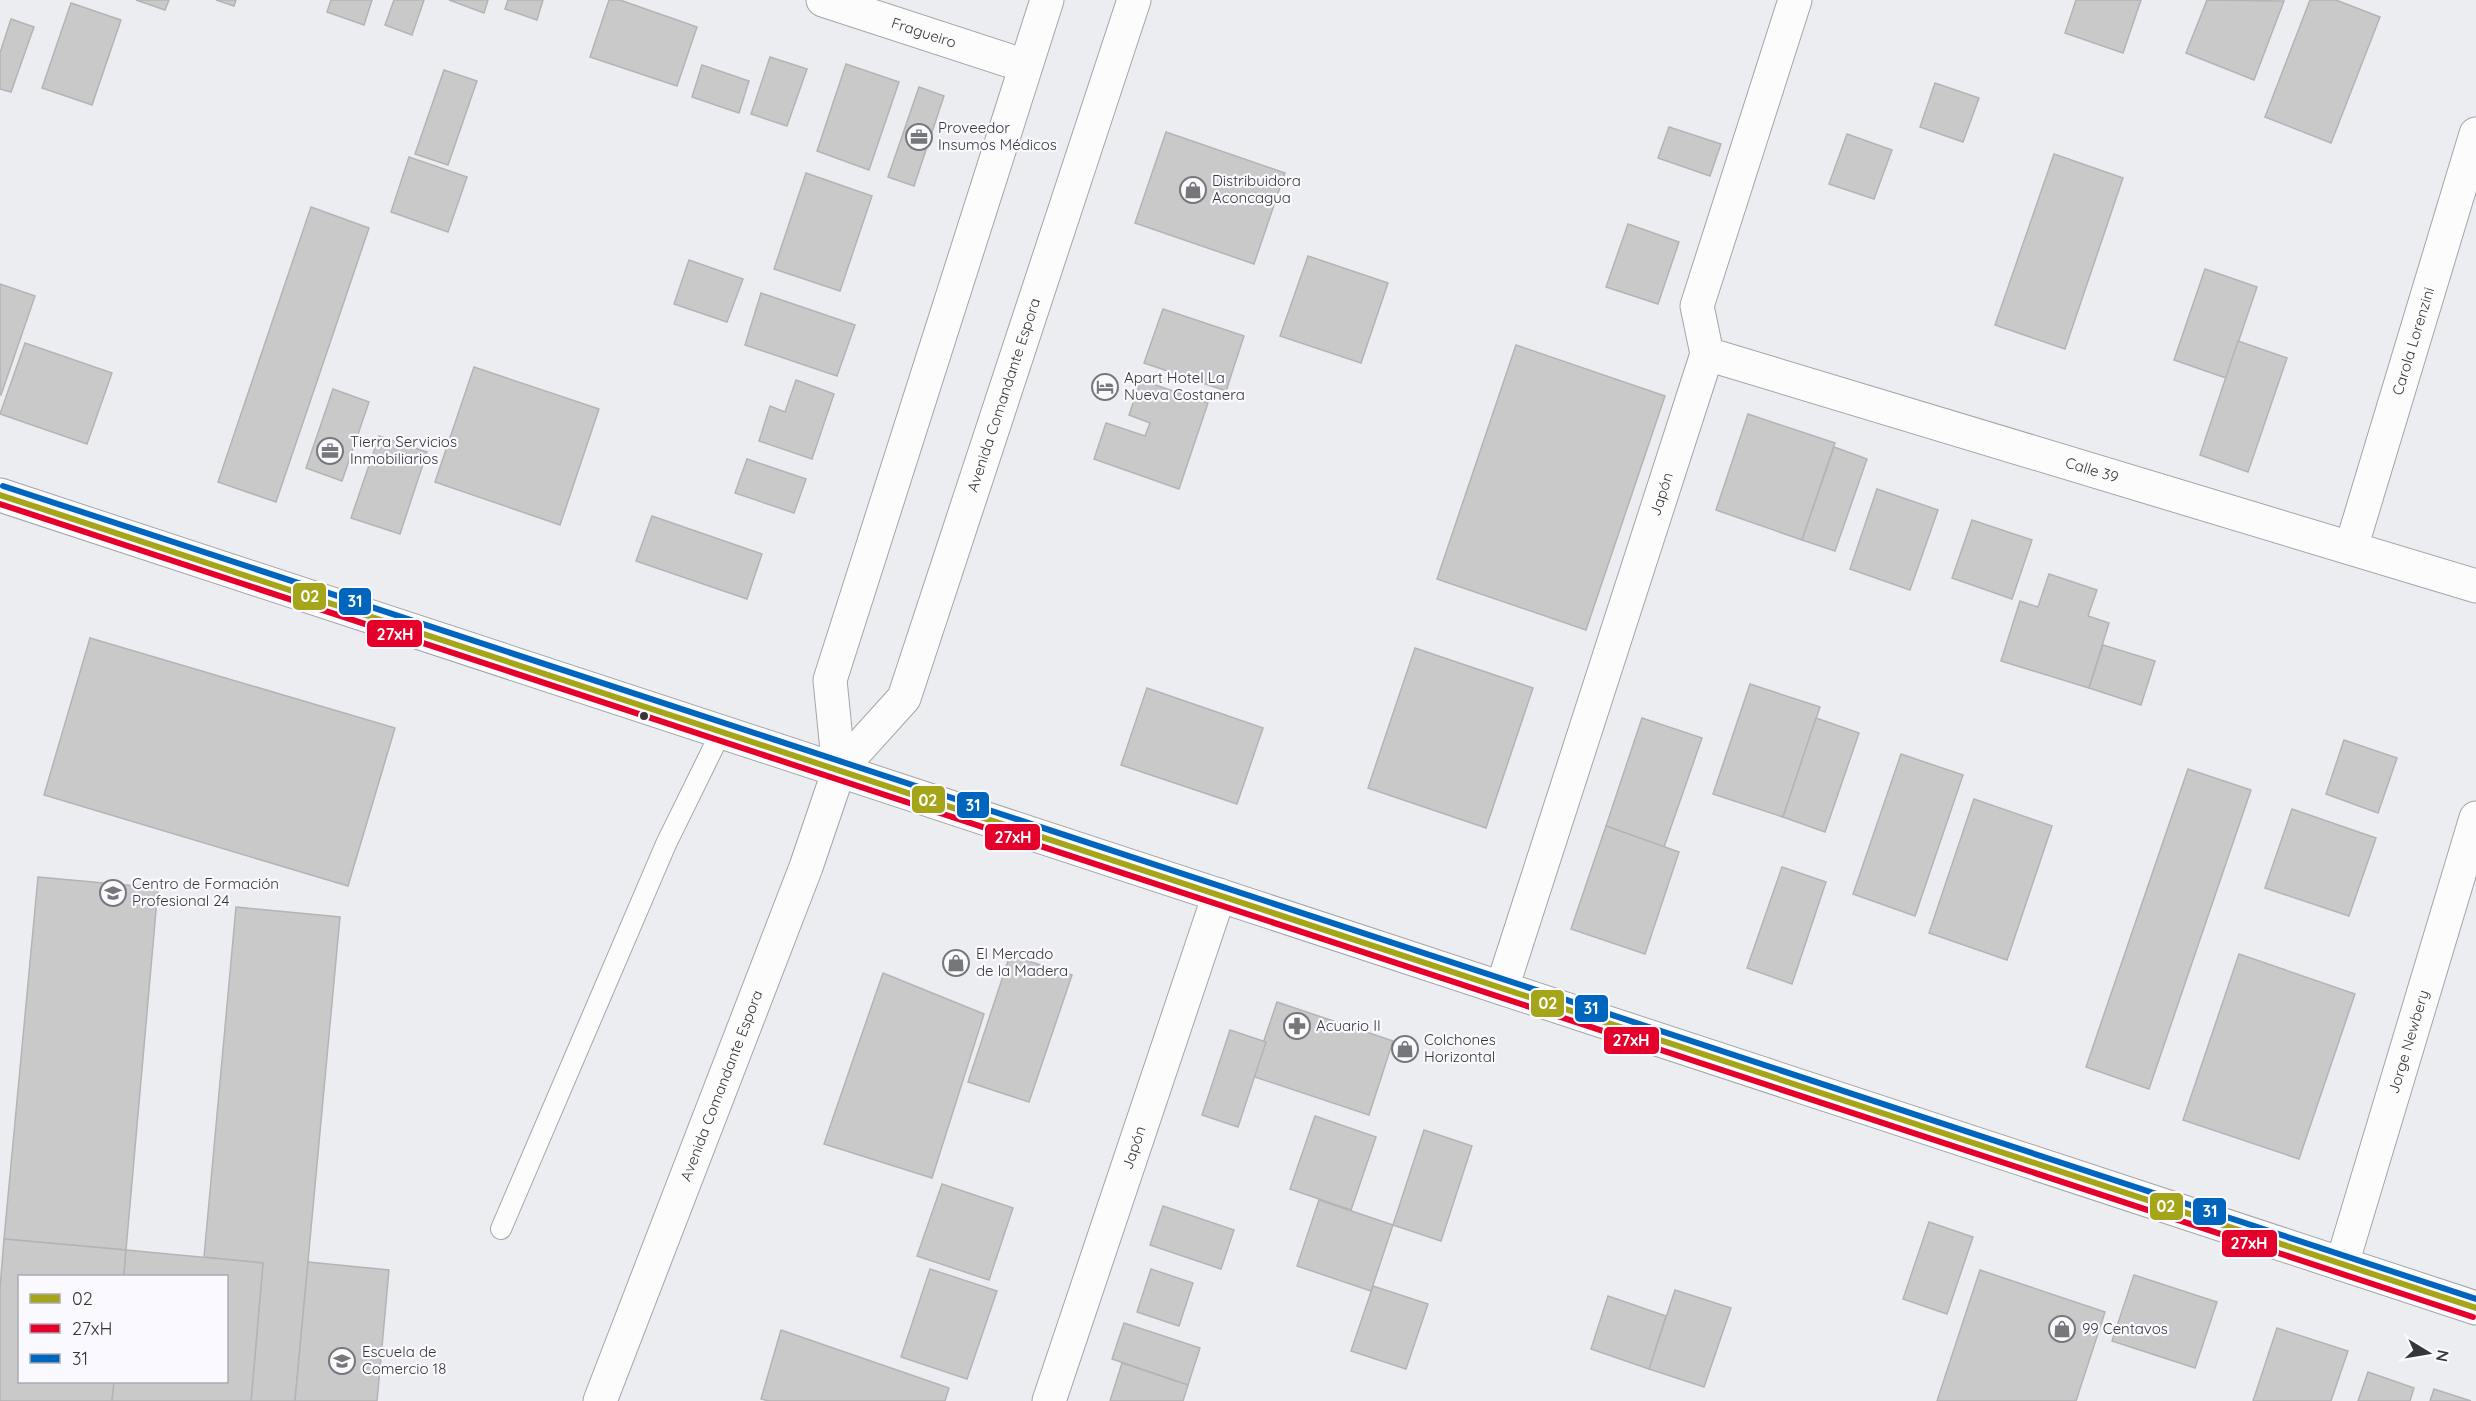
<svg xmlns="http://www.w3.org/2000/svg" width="2476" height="1401" font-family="Quicksand,sans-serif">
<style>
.building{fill:#c9c9ca;stroke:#b4b4b6;stroke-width:1.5}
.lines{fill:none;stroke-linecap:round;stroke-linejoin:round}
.service-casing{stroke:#a4a5a8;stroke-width:22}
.minor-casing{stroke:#a4a5a8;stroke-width:35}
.tertiary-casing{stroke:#a4a5a8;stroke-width:35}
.secondary-casing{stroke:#a4a5a8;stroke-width:35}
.primary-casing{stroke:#a4a5a8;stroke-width:35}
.service{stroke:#fcfcfd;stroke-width:20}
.minor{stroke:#fcfcfd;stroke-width:33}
.tertiary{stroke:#fcfcfd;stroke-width:33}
.secondary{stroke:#fcfcfd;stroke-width:33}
.primary{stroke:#fcfcfd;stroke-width:33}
.bus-1-casing{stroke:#f9f9ff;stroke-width:10}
.bus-2-casing{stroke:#f9f9ff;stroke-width:10}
.bus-3-casing{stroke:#f9f9ff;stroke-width:10}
.bus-1{stroke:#a5a51a;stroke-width:6}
.bus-2{stroke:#e4002b;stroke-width:6}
.bus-3{stroke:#0065bd;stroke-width:6}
.bus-dot{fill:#363739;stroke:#f9f9ff;stroke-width:2}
.labels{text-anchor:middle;stroke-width:4.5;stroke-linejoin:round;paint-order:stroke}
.street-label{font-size:15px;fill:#363739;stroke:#f9f9ff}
.poi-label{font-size:15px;fill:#363739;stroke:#f9f9ff;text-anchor:start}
.line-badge{stroke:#f9f9ff;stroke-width:2}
.badge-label{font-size:16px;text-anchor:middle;font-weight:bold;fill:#fff}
</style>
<rect width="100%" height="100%" fill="#ecedf1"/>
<g class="building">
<path d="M 136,0 L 169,0 L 165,10 Z"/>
<path d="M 216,0 L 236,0 L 234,6 Z"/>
<path d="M 331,0 L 372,0 L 364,25 L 327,12 Z"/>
<path d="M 394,0 L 424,0 L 412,35 L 385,25 Z"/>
<path d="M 449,0 L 488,0 L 484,13 Z"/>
<path d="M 508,0 L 543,0 L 537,20 L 505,9 Z"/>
<path d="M 609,0 L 620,0 L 697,27 L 677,86 L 590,57 Z"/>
<path d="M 2076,0 L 2141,0 L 2123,53 L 2065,33 Z"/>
<path d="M 2207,0 L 2284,1 L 2254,80 L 2186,53 Z"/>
<path d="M 2310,0 L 2336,0 L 2380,17 L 2331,143 L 2265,117 Z"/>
<path d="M 71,3 L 121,20 L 92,105 L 42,88 Z"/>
<path d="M 11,19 L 34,27 L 11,92 L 0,89 L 0,53 Z"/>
<path d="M 770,57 L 807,69 L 787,126 L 751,114 Z"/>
<path d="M 846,64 L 899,82 L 869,170 L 817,151 Z"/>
<path d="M 702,65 L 749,81 L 739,113 L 692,97 Z"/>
<path d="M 444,70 L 477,81 L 448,165 L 415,154 Z"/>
<path d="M 1935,83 L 1979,98 L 1963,142 L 1920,127 Z"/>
<path d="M 919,87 L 944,96 L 914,186 L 888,177 Z"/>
<path d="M 1669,127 L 1721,144 L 1710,176 L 1658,158 Z"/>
<path d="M 1166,132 L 1285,173 L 1254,264 L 1135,223 Z"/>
<path d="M 1847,134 L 1892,150 L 1874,199 L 1829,184 Z"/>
<path d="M 2054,154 L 2123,178 L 2065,349 L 1995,325 Z"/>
<path d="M 409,157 L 467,177 L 448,232 L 391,212 Z"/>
<path d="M 806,173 L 872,196 L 840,291 L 774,269 Z"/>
<path d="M 311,207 L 369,228 L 276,502 L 218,482 Z"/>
<path d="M 1628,224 L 1679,242 L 1658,304 L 1606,287 Z"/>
<path d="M 1308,256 L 1388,283 L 1361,363 L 1280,336 Z"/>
<path d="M 689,260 L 743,279 L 727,322 L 674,304 Z"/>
<path d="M 2205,269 L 2257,287 L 2226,378 L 2174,360 Z"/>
<path d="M 0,284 L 35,296 L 1,395 L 0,394 Z"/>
<path d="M 761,293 L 855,325 L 837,376 L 745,345 Z"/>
<path d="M 1163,309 L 1244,336 L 1226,391 L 1144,363 Z"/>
<path d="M 2238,341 L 2287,358 L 2248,472 L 2200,455 Z"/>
<path d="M 25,343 L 112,373 L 87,444 L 0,414 Z"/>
<path d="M 1516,345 L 1665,396 L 1586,630 L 1437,579 Z"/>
<path d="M 474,367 L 599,409 L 560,525 L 435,482 Z"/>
<path d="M 796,380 L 834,394 L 812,459 L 759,441 L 770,406 L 785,412 Z"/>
<path d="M 1141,380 L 1208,403 L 1179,489 L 1094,459 L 1106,423 L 1145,436 L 1150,423 L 1129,415 Z"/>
<path d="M 333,389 L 369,402 L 342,481 L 306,468 Z"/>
<path d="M 1748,414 L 1835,443 L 1802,540 L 1716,510 Z"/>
<path d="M 379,436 L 427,452 L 400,534 L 351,518 Z"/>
<path d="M 1834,447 L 1867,459 L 1835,551 L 1802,540 Z"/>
<path d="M 747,459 L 806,479 L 794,513 L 735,493 Z"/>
<path d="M 1877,489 L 1938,510 L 1910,590 L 1850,569 Z"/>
<path d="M 652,516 L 762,554 L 747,599 L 636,561 Z"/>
<path d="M 1972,520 L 2032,540 L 2012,599 L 1952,578 Z"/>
<path d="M 2049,574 L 2097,590 L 2088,616 L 2109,623 L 2089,688 L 2001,661 L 2020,601 L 2038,607 Z"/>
<path d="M 90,638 L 395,728 L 348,886 L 44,795 Z"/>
<path d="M 2103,645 L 2155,661 L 2141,705 L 2089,688 Z"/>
<path d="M 1415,648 L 1533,688 L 1486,828 L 1368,788 Z"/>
<path d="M 1750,684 L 1820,707 L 1783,817 L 1713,794 Z"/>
<path d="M 1147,688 L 1263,728 L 1237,804 L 1121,765 Z"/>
<path d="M 1642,718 L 1702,738 L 1664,847 L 1606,826 Z"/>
<path d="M 1816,718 L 1859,733 L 1825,832 L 1783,817 Z"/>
<path d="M 2344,740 L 2397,758 L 2378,813 L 2326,794 Z"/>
<path d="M 1901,754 L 1963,775 L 1915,916 L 1853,894 Z"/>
<path d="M 2188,769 L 2251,790 L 2149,1089 L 2086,1067 Z"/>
<path d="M 1974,799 L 2052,826 L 2007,960 L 1929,933 Z"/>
<path d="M 2292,809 L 2376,838 L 2349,916 L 2265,888 Z"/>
<path d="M 1606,826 L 1679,852 L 1645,954 L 1571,929 Z"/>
<path d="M 1782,867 L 1826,882 L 1792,984 L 1747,968 Z"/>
<path d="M 38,877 L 158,888 L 126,1250 L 4,1239 Z"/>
<path d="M 236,907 L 340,917 L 295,1401 L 251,1401 L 263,1263 L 204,1257 Z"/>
<path d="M 2239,954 L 2355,994 L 2299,1159 L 2183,1120 Z"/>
<path d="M 1010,955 L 1072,975 L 1029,1102 L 968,1082 Z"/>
<path d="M 883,973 L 984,1014 L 932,1178 L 824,1144 Z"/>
<path d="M 1277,1002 L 1393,1041 L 1369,1115 L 1252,1076 Z"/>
<path d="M 1230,1030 L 1266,1042 L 1238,1127 L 1202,1115 Z"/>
<path d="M 1315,1116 L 1376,1137 L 1351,1210 L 1290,1189 Z"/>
<path d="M 1424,1130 L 1472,1146 L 1441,1241 L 1393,1225 Z"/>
<path d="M 942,1184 L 1013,1208 L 989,1280 L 917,1256 Z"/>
<path d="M 1319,1200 L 1393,1225 L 1371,1291 L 1297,1266 Z"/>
<path d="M 1163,1206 L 1234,1230 L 1221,1269 L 1150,1245 Z"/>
<path d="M 1929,1222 L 1973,1237 L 1947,1314 L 1903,1299 Z"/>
<path d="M 4,1239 L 126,1250 L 124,1276 L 20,1276 L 20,1382 L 114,1382 L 112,1401 L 0,1401 L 0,1288 Z"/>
<path d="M 126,1250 L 263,1263 L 251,1401 L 112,1401 L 114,1382 L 226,1382 L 226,1276 L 124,1276 Z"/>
<path d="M 308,1262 L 389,1270 L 377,1401 L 295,1401 Z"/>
<path d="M 930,1269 L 997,1291 L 967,1379 L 901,1357 Z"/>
<path d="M 1151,1269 L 1193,1283 L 1179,1326 L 1137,1312 Z"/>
<path d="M 1980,1270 L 2105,1312 L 2076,1401 L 1937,1401 Z"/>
<path d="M 2134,1275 L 2217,1302 L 2195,1368 L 2112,1341 Z"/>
<path d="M 1373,1286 L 1428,1304 L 1406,1369 L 1351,1351 Z"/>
<path d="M 1675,1290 L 1731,1308 L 1704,1387 L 1649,1369 Z"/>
<path d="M 1608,1296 L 1666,1316 L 1649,1369 L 1591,1349 Z"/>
<path d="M 1124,1323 L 1200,1348 L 1188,1385 L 1112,1359 Z"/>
<path d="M 2277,1328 L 2348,1351 L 2331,1401 L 2253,1401 Z"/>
<path d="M 781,1330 L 949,1388 L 945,1401 L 769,1401 L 761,1399 Z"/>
<path d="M 1122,1363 L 1188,1385 L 1183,1401 L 1110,1401 Z"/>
<path d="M 2368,1372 L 2414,1388 L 2410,1401 L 2358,1401 Z"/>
<path d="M 2434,1389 L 2471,1401 L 2430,1401 Z"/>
</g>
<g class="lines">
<defs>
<path id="service" d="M 501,1229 L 666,844 L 721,732"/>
<g id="minor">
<path id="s1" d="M 823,0 L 1025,66"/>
<path id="s2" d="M 1707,354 L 2476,586"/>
<path id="s3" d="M 2351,548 L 2476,134"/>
<path id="s4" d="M 1502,988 L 1707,354 L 1697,306 L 1795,0"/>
<path id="s5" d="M 2342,1264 L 2476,818"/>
<path id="s6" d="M 1049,1401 L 1219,895"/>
</g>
<g id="tertiary">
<path id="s7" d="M 600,1401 L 806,867 L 839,770"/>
</g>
<g id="secondary">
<path id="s8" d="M 839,770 L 904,698 L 1134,0"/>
<path d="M 839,770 L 830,680 L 1047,0"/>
</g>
<path id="primary" d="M 0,495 L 2476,1308"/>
</defs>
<use href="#service" class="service-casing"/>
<use href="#minor" class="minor-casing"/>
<use href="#tertiary" class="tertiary-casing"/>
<use href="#secondary" class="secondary-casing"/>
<use href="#primary" class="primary-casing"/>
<use href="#service" class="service"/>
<use href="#minor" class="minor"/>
<use href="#tertiary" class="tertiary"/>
<use href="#secondary" class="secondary"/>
<use href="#primary" class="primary"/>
<defs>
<path id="bus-1" d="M 0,495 L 2476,1308"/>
<path id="bus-2" d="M 0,504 L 2473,1317"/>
<path id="bus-3" d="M 3,486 L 2476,1299"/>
</defs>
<use href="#bus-1" class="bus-1-casing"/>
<use href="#bus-2" class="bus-2-casing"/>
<use href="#bus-3" class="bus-3-casing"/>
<use href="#bus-1" class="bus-1"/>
<use href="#bus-2" class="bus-2"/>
<use href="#bus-3" class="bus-3"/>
</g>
<defs>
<symbol id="office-ring" viewBox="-11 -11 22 22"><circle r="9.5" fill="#f9f9ff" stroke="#767779" stroke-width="1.5"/><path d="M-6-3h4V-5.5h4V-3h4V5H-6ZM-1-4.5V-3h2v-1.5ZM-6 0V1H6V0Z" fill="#767779"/></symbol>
<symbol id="shop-ring" viewBox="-11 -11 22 22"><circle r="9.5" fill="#f9f9ff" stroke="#767779" stroke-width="1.5"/><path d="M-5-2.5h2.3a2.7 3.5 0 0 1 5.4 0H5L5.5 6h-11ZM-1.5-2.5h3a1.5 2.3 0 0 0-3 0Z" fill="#767779"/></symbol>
<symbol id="hotel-ring" viewBox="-11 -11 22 22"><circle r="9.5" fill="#f9f9ff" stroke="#767779" stroke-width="1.5"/><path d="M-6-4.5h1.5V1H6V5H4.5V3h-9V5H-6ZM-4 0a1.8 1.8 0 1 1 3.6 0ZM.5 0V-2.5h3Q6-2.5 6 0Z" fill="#767779"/></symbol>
<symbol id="school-ring" viewBox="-11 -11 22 22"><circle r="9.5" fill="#f9f9ff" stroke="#767779" stroke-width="1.5"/><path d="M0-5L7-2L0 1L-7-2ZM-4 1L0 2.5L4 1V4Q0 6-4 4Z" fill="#767779"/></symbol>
<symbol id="pharmacy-ring" viewBox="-11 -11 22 22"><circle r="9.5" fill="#f9f9ff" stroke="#767779" stroke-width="1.5"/><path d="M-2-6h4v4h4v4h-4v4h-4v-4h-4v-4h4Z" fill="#767779"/></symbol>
</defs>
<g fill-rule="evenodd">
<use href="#office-ring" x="904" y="122" width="30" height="30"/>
<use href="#shop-ring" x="1178" y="175" width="30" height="30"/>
<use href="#hotel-ring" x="1090" y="372" width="30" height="30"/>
<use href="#office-ring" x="315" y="436" width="30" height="30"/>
<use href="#school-ring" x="98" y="878" width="30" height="30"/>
<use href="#shop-ring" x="941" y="948" width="30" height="30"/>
<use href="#pharmacy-ring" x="1282" y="1011" width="30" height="30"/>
<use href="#shop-ring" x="1390" y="1034" width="30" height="30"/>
<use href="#shop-ring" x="2047" y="1314" width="30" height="30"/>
<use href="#school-ring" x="327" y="1346" width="30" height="30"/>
</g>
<circle class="bus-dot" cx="644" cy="716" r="5"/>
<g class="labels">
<g class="street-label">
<text dy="5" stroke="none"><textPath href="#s1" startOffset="106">Fragueiro</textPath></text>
<text dy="5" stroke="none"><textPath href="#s3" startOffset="216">Carola Lorenzini</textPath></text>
<text dy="5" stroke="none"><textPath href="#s8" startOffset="416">Avenida Comandante Espora</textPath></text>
<text dy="5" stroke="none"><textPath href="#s2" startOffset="402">Calle 39</textPath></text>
<text dy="5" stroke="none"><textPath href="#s4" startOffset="519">Japón</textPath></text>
<text dy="5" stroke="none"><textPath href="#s5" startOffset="232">Jorge Newbery</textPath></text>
<text dy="5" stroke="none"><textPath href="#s7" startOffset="338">Avenida Comandante Espora</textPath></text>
<text dy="5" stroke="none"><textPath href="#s6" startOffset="267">Japón</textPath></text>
</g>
<g class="poi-label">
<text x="938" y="133">Proveedor<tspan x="938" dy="17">Insumos Médicos</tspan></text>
<text x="1212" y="186">Distribuidora<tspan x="1212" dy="17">Aconcagua</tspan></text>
<text x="1124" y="383">Apart Hotel La<tspan x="1124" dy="17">Nueva Costanera</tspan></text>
<text x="350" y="447">Tierra Servicios<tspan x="350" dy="17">Inmobiliarios</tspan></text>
<text x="132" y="889">Centro de Formación<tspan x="132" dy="17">Profesional 24</tspan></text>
<text x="976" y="959">El Mercado<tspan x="976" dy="17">de la Madera</tspan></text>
<text x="1316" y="1031">Acuario II</text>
<text x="1424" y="1045">Colchones<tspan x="1424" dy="17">Horizontal</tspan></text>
<text x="2082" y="1334">99 Centavos</text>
<text x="362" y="1357">Escuela de<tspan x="362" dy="17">Comercio 18</tspan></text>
</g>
</g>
<g class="line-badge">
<rect x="292" y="582" width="35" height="29" rx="6" fill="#a5a51a"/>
<rect x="338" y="587" width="34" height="29" rx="6" fill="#0065bd"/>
<rect x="366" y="619" width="57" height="29" rx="6" fill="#e4002b"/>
<rect x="911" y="785" width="35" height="29" rx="6" fill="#a5a51a"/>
<rect x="956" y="791" width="34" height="28" rx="6" fill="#0065bd"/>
<rect x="984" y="823" width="57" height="28" rx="6" fill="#e4002b"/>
<rect x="1530" y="989" width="35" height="29" rx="6" fill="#a5a51a"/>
<rect x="1574" y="994" width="35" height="29" rx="6" fill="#0065bd"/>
<rect x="1603" y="1026" width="57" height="29" rx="6" fill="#e4002b"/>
<rect x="2149" y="1192" width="35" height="29" rx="6" fill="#a5a51a"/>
<rect x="2192" y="1197" width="35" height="29" rx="6" fill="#0065bd"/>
<rect x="2221" y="1229" width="57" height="29" rx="6" fill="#e4002b"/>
</g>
<g class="badge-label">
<text x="310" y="602">02</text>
<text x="355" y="607">31</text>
<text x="395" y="640">27xH</text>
<text x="928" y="806">02</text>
<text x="973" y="811">31</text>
<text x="1013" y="843">27xH</text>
<text x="1548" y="1009">02</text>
<text x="1591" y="1014">31</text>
<text x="1631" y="1046">27xH</text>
<text x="2166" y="1212">02</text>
<text x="2210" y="1217">31</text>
<text x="2249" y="1249">27xH</text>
</g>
<rect x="18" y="1275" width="210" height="108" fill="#f9f9ff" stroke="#ababb0" stroke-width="1.5"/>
<rect x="30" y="1294" width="30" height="9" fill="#a5a51a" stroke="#ababb0" stroke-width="1.5"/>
<text x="72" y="1305" font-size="18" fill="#363739">02</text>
<rect x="30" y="1324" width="30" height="9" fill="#e4002b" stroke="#ababb0" stroke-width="1.5"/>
<text x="72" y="1335" font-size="18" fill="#363739">27xH</text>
<rect x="30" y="1354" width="30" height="9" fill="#0065bd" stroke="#ababb0" stroke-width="1.5"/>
<text x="72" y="1365" font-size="18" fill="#363739">31</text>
<g transform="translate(2428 1353) rotate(101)" stroke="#f9f9ff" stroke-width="4.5" paint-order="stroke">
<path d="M0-4.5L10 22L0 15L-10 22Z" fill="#363739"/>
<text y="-9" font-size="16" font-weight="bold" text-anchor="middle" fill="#363739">N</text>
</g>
</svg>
